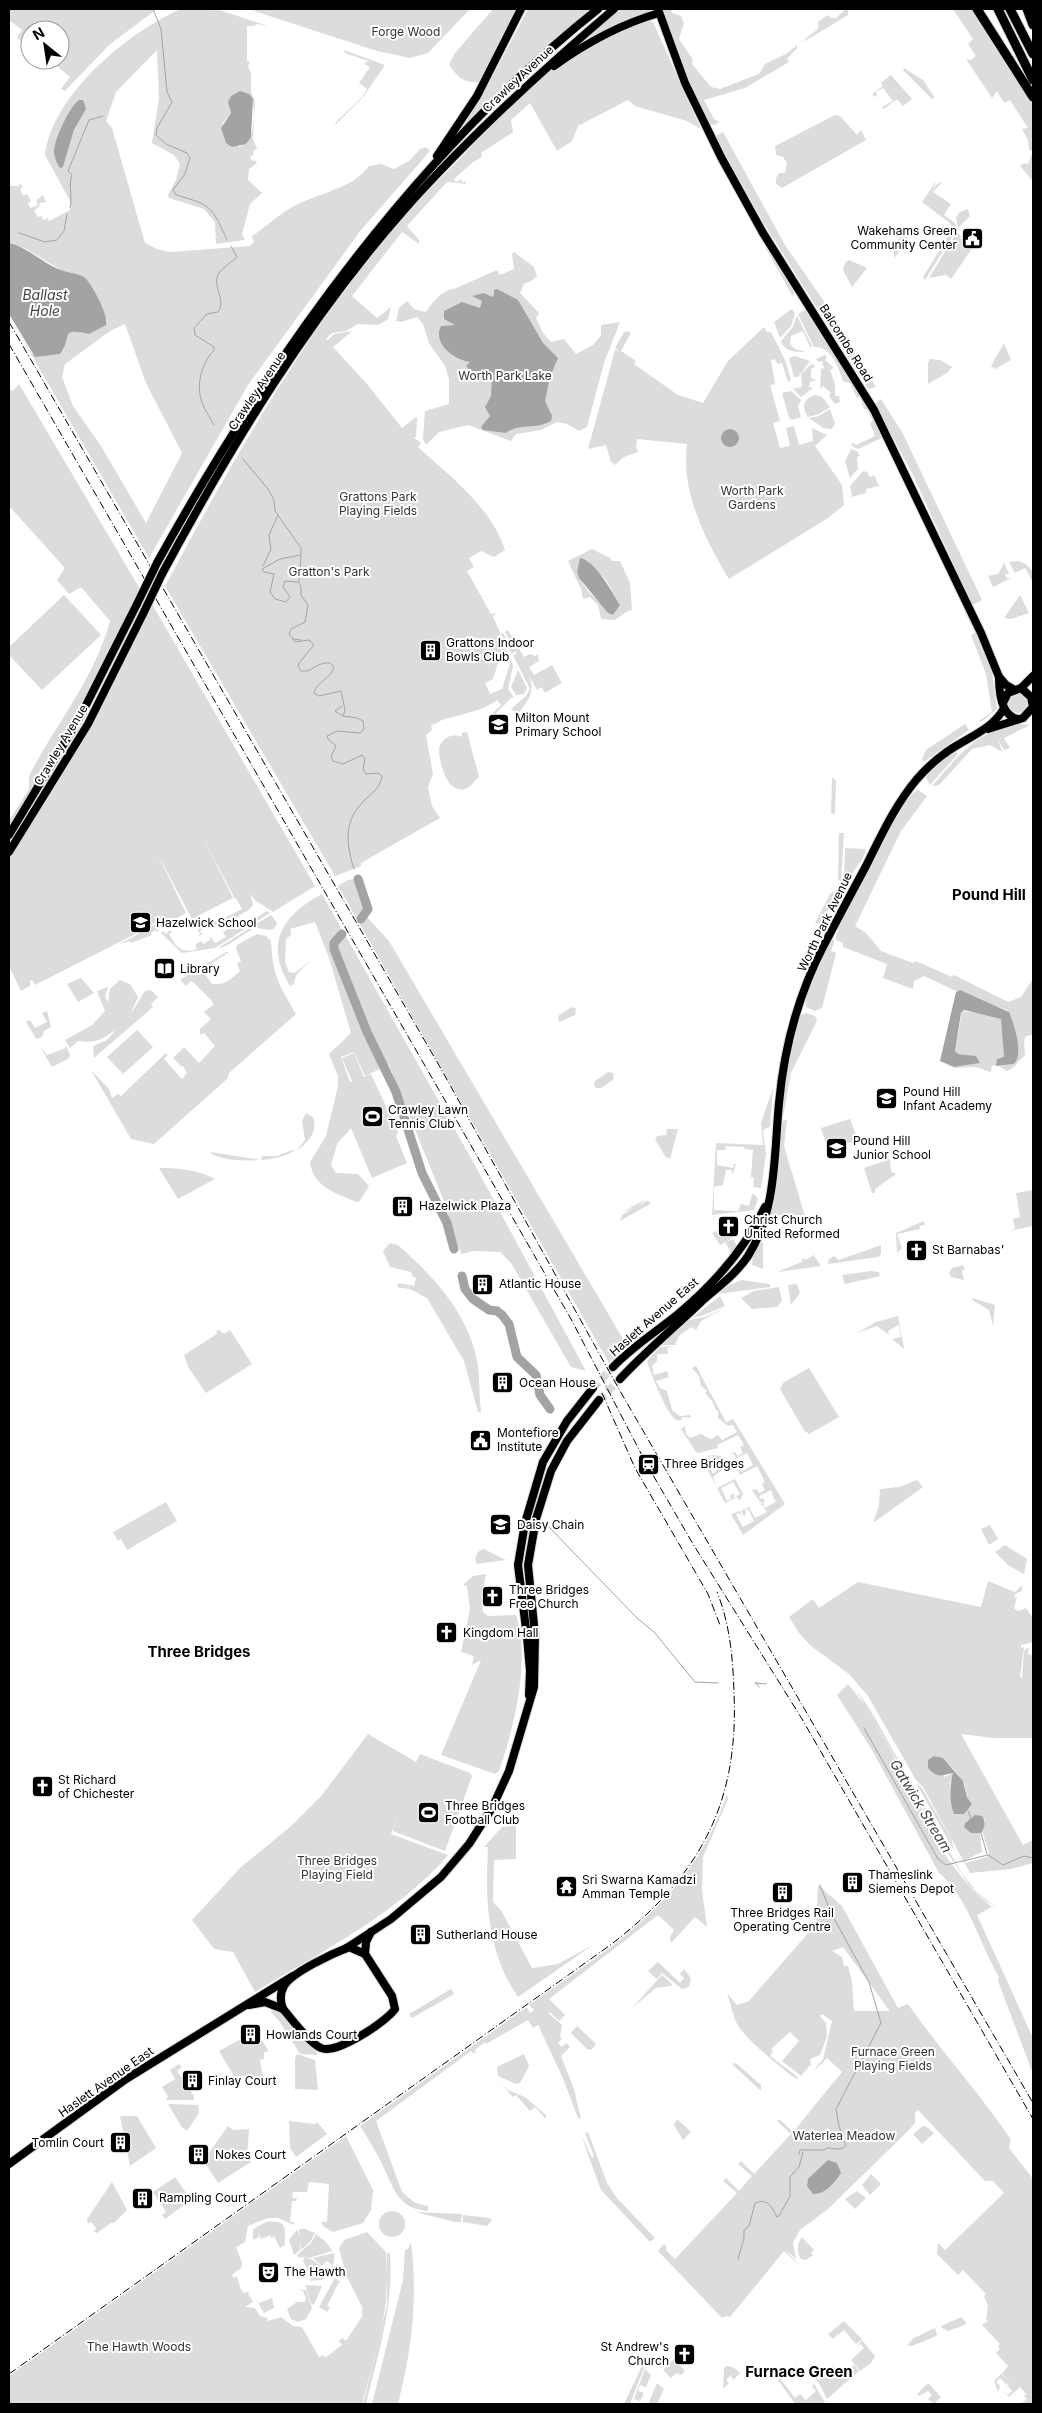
<svg xmlns="http://www.w3.org/2000/svg" width="1042" height="2413" font-family="Inter,sans-serif">
<style>
.green{fill:#dcdcdc;fill-rule:evenodd}
.water{fill:#a3a3a3}
.lines{fill:none;stroke-linecap:round;stroke-linejoin:round}
.stream{stroke:#a3a3a3;stroke-width:1}
.river{stroke:#a3a3a3;stroke-width:9}
.major-tunnel{stroke:#d9d9d9;stroke-width:8;stroke-dasharray:8 4;stroke-linecap:butt}
.major-casing{stroke:#dbdbdb;stroke-width:10}
.highway-casing{stroke:#dbdbdb;stroke-width:11}
.major{stroke:#000;stroke-width:8}
.highway{stroke:#000;stroke-width:9}
.rail{stroke:#000;stroke-width:1;stroke-dasharray:8 2.5 1 2.5;stroke-linecap:butt}
.major-bridge-casing{stroke:#dbdbdb;stroke-width:10;stroke-linecap:butt}
.major-bridge{stroke:#000;stroke-width:8}
.labels{text-anchor:middle;stroke-width:4;stroke-linejoin:round;paint-order:stroke}
.park-label{font-size:12px;fill:#333;stroke:#fff}
.street-label{font-size:12px;fill:#000;stroke:#fff}
.poi-label{font-size:12px;fill:#000;stroke:#fff;text-anchor:start}
.water-label{font-size:14px;font-style:italic;fill:#444;stroke:#fff}
.quarter-label{font-size:15px;font-weight:bold;fill:#000;stroke:#fff}
</style>
<rect width="100%" height="100%" fill="#fff"/>
<g class="green">
<path d="M 9,9 L 157,9 L 109,45 L 65,91 L 61,89 L 70,77 L 57,66 L 59,62 L 58,60 L 60,60 L 60,30 L 30,30 L 30,44 L 26,45 L 17,38 L 22,30 L 9,20 Z"/>
<path d="M 181,9 L 208,9 L 209,11 L 211,9 L 216,9 L 268,26 L 256,24 L 255,26 L 247,26 L 247,61 L 250,62 L 248,66 L 251,74 L 251,92 L 255,101 L 253,139 L 257,149 L 253,151 L 254,154 L 250,157 L 252,161 L 255,160 L 257,163 L 249,169 L 248,180 L 262,193 L 250,204 L 242,234 L 245,240 L 216,244 L 215,222 L 204,209 L 169,198 L 168,195 L 176,180 L 180,164 L 174,155 L 152,143 L 159,98 L 157,50 L 116,92 L 106,121 L 112,128 L 145,243 L 157,249 L 170,252 L 250,246 L 254,242 L 252,236 C 266,227 279,214 294,206 C 318,193 353,189 369,166 L 381,164 L 394,169 L 409,161 L 420,149 L 426,147 L 430,151 L 361,230 L 248,385 L 149,558 L 9,316 L 32,354 L 64,349 L 65,338 L 70,332 L 108,322 L 91,286 L 84,278 L 61,270 L 26,249 L 9,243 L 9,186 L 19,186 L 19,183 L 23,187 L 20,189 L 23,196 L 27,194 L 31,201 L 28,203 L 30,208 L 38,205 L 36,201 L 43,195 L 46,202 L 39,203 L 40,205 L 34,211 L 38,217 L 41,216 L 44,220 L 47,218 L 49,221 L 70,210 L 71,206 L 69,199 L 45,155 C 52,95 129,31 181,9 ZM 253,99 C 254,116 257,140 239,147 L 222,124 L 231,113 L 229,108 ZM 86,109 L 74,130 L 63,167 L 54,152 ZM 125,324 L 146,383 L 182,453 L 146,523 L 101,446 L 73,406 L 62,377 L 65,364 L 110,331 Z"/>
<path d="M 248,9 L 470,9 L 428,53 L 410,58 L 377,51 Z"/>
<path d="M 493,9 L 516,9 L 479,82 C 465,84 456,76 449,64 L 455,53 Z"/>
<path d="M 528,9 L 593,9 L 463,128 L 462,125 L 488,85 Z"/>
<path d="M 618,9 L 651,9 L 649,12 L 563,55 Z"/>
<path d="M 661,9 L 671,9 L 672,13 L 681,16 L 684,23 L 679,39 L 693,60 L 692,64 L 711,87 L 720,89 L 759,74 L 765,64 L 786,54 L 797,45 L 797,48 L 787,59 L 789,62 L 745,88 L 704,100 L 714,119 L 720,122 L 716,123 L 717,125 L 709,124 L 690,86 Z"/>
<path d="M 846,9 L 848,9 L 848,15 L 805,41 L 804,40 L 818,29 L 818,22 L 828,15 L 830,18 L 836,18 Z"/>
<path d="M 953,9 L 972,9 L 1033,105 L 1033,181 L 1020,166 L 1024,163 L 1028,164 L 1033,151 L 1029,150 L 1028,140 L 1022,129 L 1028,128 L 1010,100 L 1004,103 L 997,91 L 992,98 L 966,59 L 971,60 L 976,56 L 968,44 L 973,39 Z"/>
<path d="M 647,20 L 653,22 L 701,129 L 687,121 L 635,106 L 628,100 L 578,126 L 572,141 L 557,151 L 530,103 L 511,120 L 513,132 L 481,153 L 482,157 L 473,162 L 454,179 L 456,182 L 462,179 L 462,183 L 465,181 L 466,184 L 447,182 L 407,226 L 419,240 L 419,244 L 402,232 L 352,296 L 377,318 L 391,307 L 388,319 L 378,325 L 358,324 L 346,331 L 332,333 L 326,339 L 328,340 L 334,334 L 352,331 L 333,347 L 367,384 L 402,428 L 416,417 L 417,418 L 416,437 L 414,438 L 421,443 L 418,447 C 451,477 491,507 505,550 L 494,557 L 481,551 L 469,558 L 474,567 L 467,571 L 491,614 L 496,613 L 493,617 L 501,634 L 503,633 L 516,651 L 512,654 L 501,634 L 498,636 L 508,654 L 504,660 L 499,660 L 493,679 L 485,683 L 490,694 L 502,689 L 510,663 L 507,662 L 511,659 L 513,666 L 508,689 L 515,699 L 512,697 L 496,713 L 499,717 L 496,719 L 493,713 L 501,705 L 497,700 C 483,711 462,714 445,719 C 440,720 437,724 431,725 L 432,730 L 426,735 L 433,774 L 428,787 L 432,806 L 440,818 L 361,863 L 361,866 L 335,876 L 165,586 C 235,456 309,324 407,213 C 424,194 442,177 460,159 C 489,128 518,93 553,69 C 582,48 613,33 647,20 Z"/>
<path d="M 344,50 L 385,65 L 363,97 L 335,125 L 336,122 L 362,97 L 367,89 L 359,83 L 370,67 L 364,64 L 368,61 L 345,53 Z"/>
<path d="M 904,68 L 923,80 L 935,98 L 932,99 L 903,70 Z"/>
<path d="M 891,75 L 912,99 L 903,106 L 897,99 L 884,109 L 882,107 L 893,101 L 883,88 L 876,92 L 877,95 L 875,97 L 872,94 L 883,86 L 881,83 Z"/>
<path d="M 835,115 L 840,116 L 857,135 L 861,130 L 866,140 L 782,188 L 776,184 L 776,178 L 779,173 L 785,173 L 787,163 L 783,157 L 776,155 L 775,146 Z"/>
<path d="M 723,132 L 785,245 L 823,300 L 876,387 L 868,389 L 766,227 L 717,140 L 717,135 Z"/>
<path d="M 942,182 L 933,192 L 951,204 L 944,215 L 955,223 L 957,229 L 925,280 L 923,277 L 952,230 L 950,223 L 922,202 L 935,183 L 936,183 L 932,191 L 938,183 Z"/>
<path d="M 968,209 L 970,216 L 958,228 L 956,217 L 960,212 Z"/>
<path d="M 754,223 L 795,289 L 793,297 L 753,225 Z"/>
<path d="M 906,228 L 908,237 L 894,259 L 894,246 Z"/>
<path d="M 957,232 L 961,236 L 960,239 L 963,237 L 975,248 L 971,250 L 951,279 L 946,275 L 929,278 Z"/>
<path d="M 514,252 L 534,267 L 537,276 L 531,281 L 524,284 L 520,293 L 539,313 L 536,318 L 543,333 L 551,342 L 564,339 L 576,354 L 593,345 L 601,336 L 601,325 L 620,322 L 604,363 L 587,427 L 579,431 L 567,424 L 557,422 L 541,430 L 516,434 L 511,441 L 468,425 L 439,432 L 426,445 L 423,439 L 425,411 L 449,404 L 449,379 L 445,366 L 429,343 L 423,324 L 417,317 L 401,322 L 396,321 L 399,308 L 407,301 L 414,309 L 426,312 C 431,304 444,288 454,289 L 497,270 L 500,275 L 514,269 L 512,254 Z"/>
<path d="M 849,260 L 867,268 L 852,287 L 843,270 L 845,263 Z"/>
<path d="M 792,309 L 795,314 L 791,326 L 780,338 L 774,322 Z"/>
<path d="M 807,309 L 867,402 L 884,437 L 858,449 L 852,446 L 852,442 L 856,445 L 875,436 L 870,423 L 873,421 L 867,409 L 864,409 L 860,397 L 857,398 L 850,383 L 843,381 C 838,366 831,346 814,347 L 798,314 Z"/>
<path d="M 797,316 L 812,346 L 808,350 L 810,347 L 803,331 L 791,336 L 790,344 L 795,349 L 806,352 C 795,352 785,352 781,341 L 792,328 Z"/>
<path d="M 764,327 L 767,332 L 771,332 L 785,360 L 791,380 L 788,382 L 782,363 L 778,364 L 774,359 L 771,360 L 775,384 L 770,385 L 780,421 L 773,423 L 780,448 L 790,446 L 786,428 L 794,426 L 799,445 L 813,441 L 812,428 L 827,435 L 815,446 L 842,485 L 844,505 L 828,518 L 729,579 C 705,539 681,493 687,444 L 637,439 L 636,447 L 638,452 L 624,457 L 615,465 L 611,462 L 606,445 L 588,449 L 615,350 L 620,352 L 615,348 L 624,332 L 628,331 L 631,333 L 621,351 L 636,361 L 634,364 L 678,395 L 703,403 L 728,361 Z"/>
<path d="M 1004,343 L 1011,360 L 995,369 L 991,366 Z"/>
<path d="M 825,355 L 827,357 L 825,360 L 834,368 L 830,370 L 835,384 L 835,396 L 839,396 L 840,402 L 835,404 L 829,396 L 831,393 L 823,386 L 820,389 L 821,369 L 824,368 L 822,361 L 818,362 L 816,359 Z"/>
<path d="M 795,356 L 810,361 L 798,377 L 794,377 L 789,358 Z"/>
<path d="M 930,359 L 940,360 L 952,367 L 947,373 L 928,384 L 928,363 Z"/>
<path d="M 812,363 L 815,367 L 811,369 L 811,378 L 816,380 L 810,382 L 809,387 L 813,388 L 801,397 L 793,389 L 802,387 L 801,374 Z"/>
<path d="M 19,384 L 140,589 L 76,716 L 9,829 L 9,821 L 29,789 L 29,776 C 56,723 94,680 110,621 L 81,587 L 69,594 L 57,580 L 65,568 L 9,506 L 9,389 L 13,391 Z"/>
<path d="M 791,391 L 801,400 L 798,406 L 801,417 L 793,420 L 789,418 L 782,393 Z"/>
<path d="M 815,395 L 822,397 L 830,407 L 819,414 L 808,417 C 801,407 803,399 815,395 Z"/>
<path d="M 881,399 L 903,434 L 973,581 L 982,600 L 972,605 L 913,475 L 875,404 Z"/>
<path d="M 830,409 L 835,424 L 831,429 L 823,428 L 809,418 L 819,416 Z"/>
<path d="M 851,449 L 857,451 L 860,456 L 857,457 L 858,469 L 850,478 L 845,461 Z"/>
<path d="M 863,471 L 867,472 L 870,477 L 874,475 L 879,486 L 866,489 L 866,493 L 852,497 L 850,486 Z"/>
<path d="M 913,494 L 991,666 L 997,709 L 981,722 L 979,721 L 992,712 L 986,674 L 971,635 L 975,633 L 910,495 Z"/>
<path d="M 592,549 L 610,558 L 612,561 L 620,561 L 630,583 L 632,610 L 626,612 L 615,620 L 601,619 L 598,605 L 590,597 L 583,599 L 581,589 L 568,561 ZM 586,559 L 606,580 L 620,605 L 615,612 C 599,603 583,590 577,572 Z"/>
<path d="M 1018,561 C 1028,564 1036,571 1032,581 L 1025,568 L 1015,573 L 1009,562 Z"/>
<path d="M 1004,563 L 1009,573 L 1005,575 L 1007,578 L 1011,578 L 993,587 L 988,576 L 998,574 Z"/>
<path d="M 64,595 L 101,635 L 42,690 L 9,655 L 9,647 Z"/>
<path d="M 1020,595 L 1029,613 L 1011,619 L 1004,618 Z"/>
<path d="M 152,604 L 315,886 L 273,912 L 255,900 L 250,894 L 253,905 L 250,909 L 224,925 L 225,927 L 221,929 L 218,924 L 215,926 L 212,923 L 200,931 L 202,934 L 198,937 L 200,934 L 197,928 L 215,921 L 216,922 L 242,909 L 236,898 L 235,899 L 202,836 L 233,898 L 192,919 L 156,851 L 186,913 L 177,918 L 178,921 L 160,919 L 147,928 L 35,985 L 32,980 L 30,981 L 30,986 L 21,991 L 9,966 L 9,859 L 55,783 Z"/>
<path d="M 508,630 L 524,657 L 530,654 L 535,656 L 538,654 L 539,661 L 529,667 L 534,675 L 552,665 L 562,683 L 545,693 L 541,687 L 537,690 L 505,632 Z"/>
<path d="M 517,653 C 532,681 540,688 518,714 L 511,709 L 526,696 L 530,689 L 513,655 Z"/>
<path d="M 518,670 L 527,688 L 524,694 L 516,695 L 511,687 Z"/>
<circle cx="1018" cy="703" r="10"/>
<path d="M 965,724 L 969,730 L 924,762 L 922,759 L 926,750 Z"/>
<path d="M 1020,724 L 1030,725 L 1004,738 L 1010,748 L 1004,750 L 998,740 L 1002,752 L 990,745 L 972,749 L 939,785 L 932,786 C 962,752 973,733 1020,724 Z"/>
<path d="M 467,732 L 479,777 C 474,780 472,787 465,789 C 446,794 439,761 439,748 C 443,737 452,733 462,737 L 462,733 Z"/>
<path d="M 954,752 L 958,754 L 930,785 L 926,778 C 930,767 944,756 954,752 Z"/>
<path d="M 832,777 L 836,781 L 835,814 L 831,813 Z"/>
<path d="M 918,790 L 927,796 L 901,831 L 855,926 L 866,933 L 881,951 L 913,963 L 916,961 L 952,977 L 954,975 L 1008,1002 L 1021,997 L 1033,979 L 1033,1035 L 1026,1036 L 1024,1041 L 1025,1056 C 1016,1061 1018,1067 1006,1071 L 999,1066 L 1014,1064 C 1022,1055 1014,1018 1007,1010 L 956,991 L 924,976 L 914,981 L 913,989 L 883,978 L 887,964 L 843,947 L 843,943 L 836,940 C 835,923 902,795 918,790 Z"/>
<path d="M 839,833 L 844,833 L 841,881 L 838,880 Z"/>
<path d="M 845,848 L 866,849 L 862,860 L 844,884 Z"/>
<path d="M 359,878 L 371,912 L 367,917 L 389,941 L 626,1344 L 609,1363 L 338,886 L 348,880 Z"/>
<path d="M 836,891 L 838,892 L 831,903 L 822,925 L 815,923 L 830,894 Z"/>
<path d="M 322,894 L 471,1158 L 586,1371 L 571,1367 L 511,1263 L 500,1252 L 474,1251 L 461,1254 L 445,1204 L 389,1065 L 365,1076 L 354,1052 L 341,1057 L 350,1082 L 352,1081 L 342,1058 L 354,1053 L 364,1077 L 371,1074 L 398,1132 L 396,1136 L 407,1163 L 372,1178 L 351,1128 L 337,1144 L 331,1165 L 336,1173 L 358,1174 L 369,1186 L 360,1201 L 356,1202 C 336,1193 313,1187 310,1162 L 326,1136 L 338,1086 L 338,1076 L 329,1054 L 351,1033 L 329,958 L 315,922 L 290,929 L 291,935 L 286,939 L 285,961 L 289,972 L 294,973 L 312,960 C 303,969 296,970 294,984 L 290,986 C 264,944 282,915 322,894 Z"/>
<path d="M 267,911 L 270,913 L 215,948 L 182,953 L 161,933 L 163,931 L 166,934 L 170,930 L 172,932 L 169,934 C 176,947 181,954 197,949 L 195,945 L 201,941 L 203,944 L 210,940 L 210,936 L 215,943 L 226,937 L 223,932 L 233,926 L 236,930 Z"/>
<path d="M 271,915 L 277,923 C 274,935 263,927 254,928 L 226,946 L 218,948 Z"/>
<path d="M 161,921 L 174,923 L 172,926 L 162,925 L 157,932 L 155,930 L 151,933 L 152,935 L 131,943 L 130,941 L 120,944 Z"/>
<path d="M 257,934 L 266,936 L 271,941 C 273,978 279,984 296,1014 L 229,1073 L 228,1078 L 154,1144 L 131,1139 L 91,1070 L 109,1089 L 112,1098 L 118,1094 L 121,1096 L 166,1053 L 168,1055 L 164,1059 L 182,1079 L 187,1073 L 183,1066 L 182,1067 L 173,1058 L 184,1047 L 199,1063 L 215,1046 L 204,1033 L 201,1035 L 200,1033 L 200,1029 L 211,1019 L 204,1012 L 213,1005 L 212,1001 L 194,983 L 191,981 L 186,986 L 180,980 L 226,952 L 229,952 L 202,970 L 212,984 C 223,986 232,979 240,971 L 237,963 L 241,961 L 236,949 L 237,945 Z"/>
<path d="M 833,934 L 834,942 L 831,951 L 836,953 L 822,1008 L 815,1011 L 806,1007 L 805,999 Z"/>
<path d="M 81,978 L 94,993 L 78,1002 L 67,984 Z"/>
<path d="M 120,980 L 130,984 L 138,997 L 130,1015 L 145,991 L 151,990 L 158,997 L 151,1004 L 153,1007 L 94,1058 L 93,1046 L 107,1040 L 114,1032 L 113,1031 C 101,1041 94,1043 78,1041 L 70,1048 L 65,1040 L 92,1025 L 105,1011 L 97,991 L 108,987 L 105,996 L 108,1002 L 110,989 Z"/>
<path d="M 572,1007 L 576,1009 L 575,1015 L 559,1022 L 558,1016 Z"/>
<path d="M 47,1011 L 51,1027 L 44,1031 L 42,1037 L 36,1039 L 26,1022 L 30,1020 L 35,1028 L 47,1022 L 42,1013 Z"/>
<path d="M 962,1011 L 997,1016 L 1002,1020 L 1004,1058 L 999,1058 L 996,1066 L 992,1065 L 991,1072 L 976,1067 L 955,1068 L 939,1061 L 954,1067 L 980,1063 L 976,1056 L 958,1054 L 955,1051 Z"/>
<path d="M 806,1013 L 815,1016 L 817,1021 L 791,1073 L 783,1117 L 781,1116 L 790,1049 L 799,1016 Z"/>
<path d="M 137,1030 L 153,1047 L 123,1074 L 107,1057 Z"/>
<path d="M 39,1045 L 47,1055 L 66,1048 L 66,1045 L 70,1055 L 68,1059 L 52,1067 Z"/>
<path d="M 608,1072 L 614,1073 L 613,1080 L 601,1088 L 596,1088 L 594,1085 L 595,1081 Z"/>
<path d="M 773,1088 L 770,1127 L 764,1129 L 763,1132 L 766,1154 L 761,1188 L 753,1187 L 754,1178 L 751,1177 L 753,1150 L 745,1149 L 744,1147 L 726,1146 L 725,1150 L 717,1150 L 717,1165 L 733,1168 L 734,1164 L 736,1164 L 733,1174 L 731,1170 L 726,1170 L 723,1185 L 714,1187 L 714,1210 L 738,1211 L 741,1204 L 749,1206 L 752,1194 L 754,1194 L 758,1199 L 754,1210 L 712,1215 L 716,1143 L 763,1145 L 761,1123 Z"/>
<path d="M 306,1113 L 313,1117 C 318,1132 309,1142 297,1150 L 305,1140 L 302,1121 Z"/>
<path d="M 787,1119 L 784,1146 L 805,1216 L 770,1215 L 778,1167 L 781,1122 Z"/>
<path d="M 850,1119 L 858,1140 L 828,1150 L 821,1128 Z"/>
<path d="M 667,1129 L 678,1129 L 670,1159 L 665,1156 L 655,1139 L 657,1136 L 666,1135 Z"/>
<path d="M 295,1149 C 285,1163 223,1164 211,1153 L 211,1152 L 261,1160 L 262,1156 L 277,1156 Z"/>
<path d="M 890,1159 L 891,1171 L 896,1174 L 875,1189 L 875,1193 L 872,1193 L 864,1168 Z"/>
<path d="M 159,1168 C 179,1168 198,1170 215,1179 L 178,1199 Z"/>
<path d="M 1033,1190 L 1033,1226 L 1009,1231 L 1015,1229 L 1013,1219 L 1020,1217 L 1016,1193 Z"/>
<path d="M 646,1199 L 637,1207 L 648,1200 L 650,1204 L 620,1221 L 622,1215 L 635,1207 L 621,1213 Z"/>
<path d="M 924,1221 L 925,1225 L 919,1226 L 920,1229 L 897,1234 L 902,1248 L 897,1253 L 896,1233 Z"/>
<path d="M 716,1231 L 720,1237 L 729,1231 L 733,1237 L 726,1242 L 733,1239 L 738,1247 L 732,1254 L 725,1242 L 720,1245 L 712,1233 Z"/>
<path d="M 762,1241 L 763,1244 L 763,1269 L 752,1265 L 753,1254 Z"/>
<path d="M 390,1243 L 398,1245 C 435,1278 470,1315 478,1366 C 480,1381 479,1397 481,1412 L 478,1412 L 464,1361 L 427,1298 C 415,1293 415,1288 399,1288 L 397,1285 L 399,1283 L 414,1286 L 416,1278 L 412,1276 L 411,1272 L 390,1267 L 383,1251 Z"/>
<path d="M 881,1245 L 881,1254 L 878,1257 L 828,1264 L 828,1260 L 834,1256 L 839,1260 Z"/>
<path d="M 813,1254 L 821,1266 L 777,1272 L 802,1262 L 803,1257 L 805,1260 L 813,1256 Z"/>
<path d="M 963,1265 L 965,1269 L 962,1271 L 964,1280 L 951,1277 L 949,1273 L 952,1268 Z"/>
<path d="M 871,1271 L 879,1272 L 880,1276 L 845,1284 L 842,1275 Z"/>
<path d="M 742,1280 L 770,1284 L 770,1287 L 718,1294 L 729,1285 Z"/>
<path d="M 797,1284 L 800,1293 L 791,1305 L 788,1285 Z"/>
<path d="M 779,1287 L 782,1301 L 777,1307 L 752,1309 L 741,1298 L 754,1291 Z"/>
<path d="M 720,1296 L 725,1306 L 704,1315 L 692,1318 Z"/>
<path d="M 973,1298 L 995,1305 L 993,1326 L 989,1310 L 972,1300 Z"/>
<path d="M 726,1307 L 701,1321 L 696,1330 L 691,1327 L 679,1336 L 675,1344 L 677,1345 L 661,1345 L 689,1320 L 705,1317 Z"/>
<path d="M 898,1316 L 904,1349 L 892,1339 L 901,1337 L 899,1325 L 888,1331 L 889,1335 L 877,1326 L 857,1333 L 876,1322 Z"/>
<path d="M 219,1330 L 224,1334 L 230,1330 L 252,1364 L 206,1393 L 188,1367 L 184,1355 L 217,1334 L 216,1331 Z"/>
<path d="M 673,1346 L 667,1348 L 668,1354 L 657,1354 L 657,1361 L 652,1366 L 654,1375 L 667,1371 L 669,1377 L 656,1381 L 660,1388 L 667,1391 L 672,1410 L 680,1416 L 690,1415 L 691,1418 L 682,1417 L 682,1420 C 679,1420 677,1421 675,1419 C 665,1410 651,1374 647,1361 L 660,1347 Z"/>
<path d="M 696,1366 L 726,1422 L 733,1419 L 735,1422 L 785,1504 L 743,1535 L 731,1514 L 740,1511 L 742,1516 L 739,1513 L 736,1515 L 743,1527 L 754,1521 L 748,1509 L 745,1510 L 746,1514 L 744,1516 L 741,1511 L 749,1507 L 755,1518 L 767,1512 L 761,1504 L 765,1502 L 763,1505 L 765,1508 L 777,1501 L 774,1499 L 771,1490 L 759,1496 L 760,1499 L 763,1498 L 765,1501 L 761,1503 L 752,1490 L 757,1489 L 759,1493 L 765,1490 L 762,1484 L 765,1482 L 757,1466 L 740,1475 L 737,1469 L 742,1466 L 739,1469 L 741,1472 L 753,1465 L 747,1453 L 735,1459 L 736,1463 L 740,1462 L 741,1465 L 736,1468 L 732,1459 L 736,1458 L 734,1454 L 729,1455 L 735,1452 L 738,1456 L 743,1453 L 740,1447 L 744,1445 L 738,1435 L 717,1445 L 718,1448 L 699,1453 L 696,1452 L 681,1429 L 685,1426 L 686,1434 L 690,1438 L 701,1434 L 711,1439 L 718,1435 L 722,1440 L 737,1432 L 733,1425 L 728,1426 L 718,1418 L 718,1411 L 716,1410 L 712,1401 L 705,1393 L 707,1391 L 701,1386 L 699,1376 L 692,1368 Z"/>
<path d="M 809,1368 L 839,1417 L 809,1434 L 804,1430 L 780,1389 L 784,1382 Z"/>
<path d="M 711,1455 L 713,1459 L 711,1456 L 706,1459 L 713,1474 L 723,1465 L 720,1459 L 716,1461 L 712,1455 L 721,1456 L 728,1465 L 713,1477 L 717,1488 L 735,1479 L 743,1494 L 741,1499 L 739,1500 L 734,1493 L 737,1496 L 740,1494 L 733,1482 L 721,1488 L 727,1501 L 731,1499 L 730,1496 L 733,1493 L 735,1498 L 725,1503 L 703,1461 L 704,1458 Z"/>
<path d="M 917,1480 L 923,1487 L 873,1523 L 879,1506 L 880,1489 L 899,1487 Z"/>
<path d="M 166,1502 L 177,1521 L 127,1550 L 121,1539 L 118,1541 L 113,1532 Z"/>
<path d="M 990,1525 L 998,1539 L 989,1545 L 981,1529 Z"/>
<path d="M 1005,1545 L 1027,1559 L 1024,1574 L 1008,1565 L 995,1552 Z"/>
<path d="M 483,1549 L 486,1550 L 506,1560 L 477,1564 L 475,1558 L 478,1552 Z"/>
<path d="M 486,1574 L 482,1596 L 483,1612 L 488,1616 L 516,1615 C 531,1658 514,1729 499,1771 L 495,1774 L 441,1755 L 481,1660 L 472,1665 L 474,1656 L 461,1652 L 470,1609 L 467,1586 L 463,1585 L 473,1576 Z"/>
<path d="M 988,1581 L 1015,1592 L 1022,1585 L 1022,1591 L 1015,1594 L 1014,1597 L 1017,1597 L 1014,1608 L 1018,1611 L 1026,1608 L 1033,1618 L 1033,1642 L 1021,1645 L 1021,1648 L 1024,1647 L 1020,1677 L 1022,1678 L 1024,1651 L 1029,1647 L 1028,1654 L 1033,1655 L 1033,1738 L 993,1738 L 961,1734 L 1023,1845 L 1033,1840 L 1033,1863 L 1011,1869 L 970,1873 L 923,1787 L 916,1780 L 868,1696 L 849,1674 L 811,1646 L 799,1633 L 789,1617 L 813,1599 L 819,1608 L 858,1582 L 981,1607 ZM 934,1756 C 944,1756 959,1774 964,1783 C 967,1790 965,1796 971,1802 L 953,1811 L 950,1783 L 954,1773 L 944,1777 ZM 975,1815 L 985,1820 L 982,1831 L 989,1853 L 987,1857 L 966,1863 L 965,1860 L 982,1852 L 980,1833 L 976,1833 L 964,1826 L 965,1823 Z"/>
<path d="M 848,1684 L 865,1705 L 920,1803 C 930,1839 963,1884 992,1907 L 977,1915 L 1033,2038 L 1033,2074 L 998,1981 L 999,1977 C 980,1945 968,1897 939,1873 L 872,1750 L 837,1695 Z"/>
<path d="M 855,1688 L 871,1711 L 961,1872 L 977,1892 L 998,1909 L 982,1898 L 968,1883 L 928,1824 L 921,1802 Z"/>
<path d="M 368,1734 L 416,1762 L 420,1754 L 470,1773 L 472,1776 L 445,1851 L 393,1831 L 398,1817 L 391,1834 L 448,1855 C 399,1913 319,1953 255,1992 L 233,1952 L 214,1949 L 192,1920 L 241,1867 L 290,1827 L 322,1795 Z"/>
<path d="M 916,1783 L 922,1788 L 951,1839 L 955,1852 Z"/>
<path d="M 727,1794 L 728,1799 L 703,1857 L 702,1890 L 707,1927 L 695,1917 L 671,1943 L 670,1937 L 674,1930 L 658,1915 L 549,1999 L 565,2015 L 559,2021 L 551,2013 L 547,2012 L 562,2025 L 560,2037 L 562,2039 L 558,2043 L 562,2047 L 566,2043 L 570,2047 L 561,2056 L 574,2089 L 581,2119 L 578,2118 L 562,2076 L 538,2025 L 533,2028 L 528,2020 L 486,2044 L 485,2042 L 475,2050 L 476,2052 L 474,2054 L 471,2051 L 376,2121 L 402,2192 L 415,2203 L 428,2206 L 428,2211 C 396,2209 393,2185 380,2160 C 374,2148 367,2137 360,2126 L 527,2007 L 530,2013 L 534,2010 L 529,2005 C 616,1944 691,1900 727,1794 Z"/>
<path d="M 516,1826 L 516,1859 L 494,1860 L 493,1902 L 501,1910 L 532,1968 L 558,1964 L 593,1945 L 518,1997 C 487,1952 485,1900 488,1847 L 484,1847 L 502,1827 Z"/>
<path d="M 818,1885 L 842,1906 L 898,2008 L 908,2004 C 941,2051 979,2092 1011,2140 L 1009,2148 L 1033,2179 L 1033,2404 L 1021,2404 L 1027,2399 L 1024,2396 L 1026,2394 L 1020,2387 L 1009,2397 L 1003,2391 L 1008,2395 L 1012,2391 L 1007,2385 L 1009,2383 L 1006,2384 L 1000,2378 L 996,2382 L 1000,2386 L 998,2392 L 994,2381 L 1001,2374 L 1010,2382 L 1002,2374 L 1008,2366 L 996,2353 L 1000,2349 L 998,2346 L 1000,2344 L 982,2325 L 988,2321 L 986,2319 L 988,2306 L 984,2296 L 986,2294 L 963,2270 L 958,2275 L 937,2254 L 938,2243 L 945,2250 L 1004,2193 L 993,2181 L 985,2181 L 918,2110 L 915,2113 L 915,2123 L 908,2131 L 828,2209 L 800,2230 L 793,2243 L 796,2259 L 785,2249 L 799,2265 L 784,2251 L 730,2317 L 726,2316 L 722,2318 L 658,2251 L 664,2244 L 667,2248 L 666,2250 L 675,2259 L 737,2193 L 723,2181 L 726,2178 L 739,2191 L 752,2176 L 738,2164 L 741,2161 L 754,2174 L 791,2134 L 777,2121 L 779,2119 L 793,2132 L 842,2072 L 827,2058 L 812,2073 L 823,2059 L 832,2021 L 822,2014 L 820,2016 L 826,2023 L 827,2036 L 820,2055 L 810,2059 L 811,2064 L 801,2076 L 782,2061 L 799,2041 L 790,2032 L 771,2049 L 773,2051 L 770,2056 L 798,2077 L 796,2079 C 781,2067 744,2039 736,2022 C 733,2015 730,2002 727,1993 L 737,2005 L 749,2001 L 816,1924 ZM 843,1947 L 889,2010 L 889,2011 L 854,2011 L 852,1982 L 848,1966 L 844,1966 L 842,1957 L 832,1951 Z"/>
<path d="M 658,1962 L 680,1983 L 684,1978 L 680,1974 L 684,1969 L 691,1978 L 689,1987 L 682,1989 L 662,1973 L 657,1979 L 648,1971 Z"/>
<path d="M 662,1975 L 672,1984 L 671,1986 L 656,1988 L 632,2008 Z"/>
<path d="M 451,1989 L 454,1994 L 412,2018 L 409,2014 Z"/>
<path d="M 274,2007 C 285,2015 287,2022 296,2031 C 304,2040 312,2044 318,2055 L 300,2054 L 280,2022 L 271,2012 Z"/>
<path d="M 577,2026 L 596,2044 L 591,2050 L 587,2049 L 571,2033 Z"/>
<path d="M 246,2036 L 253,2036 L 253,2040 L 261,2039 L 268,2050 L 268,2052 L 264,2052 L 264,2059 L 260,2060 L 263,2077 L 234,2076 L 219,2051 Z"/>
<path d="M 297,2054 L 315,2060 L 318,2090 L 295,2089 L 295,2058 Z"/>
<path d="M 524,2054 L 529,2066 L 520,2083 L 516,2084 L 498,2076 L 497,2067 Z"/>
<path d="M 736,2063 L 761,2085 L 761,2091 L 732,2064 Z"/>
<path d="M 179,2064 L 182,2067 L 177,2071 L 194,2096 L 194,2100 L 166,2100 L 168,2097 L 162,2087 L 175,2079 L 170,2070 Z"/>
<path d="M 500,2082 L 508,2090 L 525,2097 L 546,2115 L 546,2119 L 535,2107 L 530,2111 L 516,2095 L 513,2097 Z"/>
<path d="M 168,2104 L 198,2105 L 199,2113 L 187,2131 L 181,2126 Z"/>
<path d="M 120,2116 L 137,2116 L 156,2148 L 130,2166 Z"/>
<path d="M 677,2119 L 691,2132 L 683,2140 L 674,2125 Z"/>
<path d="M 289,2121 L 315,2124 L 317,2122 L 327,2134 L 296,2157 L 290,2148 Z"/>
<path d="M 228,2126 L 233,2130 L 249,2129 L 247,2157 L 251,2162 L 218,2183 L 202,2158 L 209,2153 Z"/>
<path d="M 923,2126 L 927,2127 L 934,2133 L 922,2144 L 913,2134 Z"/>
<path d="M 588,2132 L 607,2183 L 616,2197 L 655,2238 L 650,2242 L 601,2190 L 581,2135 L 592,2158 L 594,2156 L 585,2133 Z"/>
<path d="M 346,2136 L 373,2190 L 371,2210 L 363,2223 L 333,2232 L 324,2227 L 321,2222 L 327,2222 L 329,2184 L 309,2182 L 307,2192 L 293,2192 L 292,2198 L 297,2198 L 296,2201 L 292,2201 L 290,2222 L 294,2222 L 294,2225 L 278,2218 L 268,2218 L 248,2226 L 245,2242 L 236,2247 L 242,2263 L 241,2268 L 232,2275 L 234,2278 L 237,2276 L 241,2290 L 244,2293 L 251,2291 L 248,2293 L 253,2302 L 245,2307 L 255,2308 L 260,2316 L 267,2318 L 268,2321 L 281,2317 L 293,2326 L 302,2327 L 319,2357 L 323,2355 L 325,2358 L 342,2345 L 339,2341 L 342,2338 L 346,2341 L 363,2315 L 361,2312 L 363,2309 L 346,2275 L 339,2248 L 344,2240 L 367,2232 L 386,2252 L 387,2274 L 386,2301 L 381,2332 L 362,2404 L 9,2404 L 9,2376 Z"/>
<path d="M 871,2174 L 881,2184 L 870,2195 L 862,2185 Z"/>
<path d="M 175,2177 L 191,2200 L 165,2219 L 162,2215 L 166,2212 L 153,2192 Z"/>
<path d="M 112,2182 L 127,2210 L 114,2223 L 111,2223 L 97,2233 L 94,2231 L 96,2228 L 91,2222 L 88,2224 L 87,2219 Z"/>
<path d="M 857,2191 L 866,2198 L 855,2209 L 845,2199 Z"/>
<circle cx="392" cy="2224" r="13"/>
<path d="M 415,2212 L 462,2214 L 461,2222 L 455,2222 Z"/>
<path d="M 463,2215 L 490,2218 L 492,2220 L 487,2226 L 463,2222 Z"/>
<path d="M 266,2222 C 290,2219 284,2231 285,2245 L 280,2248 L 274,2236 L 271,2238 L 270,2235 L 261,2239 L 258,2232 L 259,2237 L 253,2240 L 253,2229 Z"/>
<path d="M 299,2229 L 305,2229 L 315,2233 L 310,2242 L 301,2250 Z"/>
<path d="M 297,2230 L 300,2236 L 300,2250 L 294,2255 L 289,2240 Z"/>
<path d="M 316,2234 L 327,2243 L 332,2251 L 309,2258 L 298,2257 L 297,2255 L 311,2243 Z"/>
<path d="M 802,2237 L 814,2250 L 811,2253 L 813,2255 L 806,2260 L 801,2259 C 796,2252 797,2243 802,2237 Z"/>
<path d="M 411,2242 C 418,2300 412,2348 398,2404 L 372,2404 L 403,2280 L 405,2250 L 408,2249 Z"/>
<path d="M 334,2253 L 334,2262 L 330,2272 L 328,2270 L 332,2265 L 327,2261 L 322,2266 L 313,2258 Z"/>
<path d="M 387,2253 L 390,2253 C 394,2305 378,2354 366,2404 L 363,2404 L 387,2305 Z"/>
<path d="M 305,2258 L 311,2259 L 321,2266 L 316,2273 L 321,2278 L 327,2272 L 329,2274 L 322,2280 L 310,2281 L 311,2278 L 303,2260 Z"/>
<path d="M 335,2278 L 342,2283 L 339,2282 L 327,2306 L 330,2308 L 327,2312 L 319,2307 Z"/>
<path d="M 305,2285 L 322,2286 L 314,2305 L 311,2303 Z"/>
<path d="M 299,2289 L 306,2290 L 312,2308 L 306,2319 L 298,2322 L 291,2319 L 287,2309 L 297,2302 L 305,2302 L 306,2298 L 303,2291 Z"/>
<path d="M 254,2295 L 259,2303 L 272,2298 L 274,2308 L 264,2313 Z"/>
<path d="M 961,2317 L 966,2322 L 965,2325 L 948,2331 L 942,2328 L 941,2326 Z"/>
<path d="M 844,2321 L 862,2339 L 856,2344 L 844,2330 L 839,2334 L 842,2338 L 838,2334 L 833,2339 L 828,2334 Z"/>
<path d="M 935,2328 L 937,2335 L 934,2337 L 912,2346 L 907,2345 L 914,2338 Z"/>
<path d="M 862,2340 L 875,2356 L 871,2363 L 860,2371 L 851,2360 L 864,2348 L 860,2344 L 857,2346 Z"/>
<path d="M 674,2359 L 685,2371 L 681,2375 L 676,2373 L 671,2378 L 663,2370 Z"/>
<path d="M 800,2361 L 781,2380 L 795,2398 L 800,2394 L 806,2400 L 816,2391 L 812,2386 L 814,2384 L 825,2402 L 822,2404 L 795,2404 L 778,2380 Z"/>
<path d="M 833,2365 L 841,2377 L 854,2365 L 859,2371 L 827,2399 L 819,2383 L 806,2368 L 819,2380 L 823,2377 L 822,2375 Z"/>
<path d="M 642,2366 L 644,2368 L 630,2404 L 624,2404 Z"/>
<path d="M 727,2366 L 733,2367 L 740,2373 L 733,2380 L 731,2375 L 726,2380 L 729,2383 L 723,2389 L 724,2368 Z"/>
<path d="M 645,2369 L 651,2375 L 646,2387 L 640,2385 L 638,2391 L 644,2393 L 640,2401 L 634,2399 Z"/>
<path d="M 657,2383 L 664,2389 L 657,2404 L 651,2404 L 649,2402 Z"/>
<path d="M 928,2383 L 941,2397 L 934,2404 L 928,2399 L 932,2395 L 928,2391 L 919,2396 L 917,2394 Z"/>
</g>
<g class="water">
<path d="M 240,91 L 249,94 L 253,99 L 251,137 L 246,144 L 232,147 L 226,143 L 221,128 L 231,113 L 228,102 L 231,96 Z"/>
<path d="M 79,100 L 83,100 L 86,109 L 74,130 L 63,167 L 60,168 C 57,164 55,159 54,153 C 53,142 69,107 79,100 Z"/>
<path d="M 9,243 C 29,248 42,263 61,270 C 68,273 77,273 84,277 C 91,282 110,318 106,325 L 89,334 C 58,327 73,338 60,354 L 35,357 L 9,314 Z"/>
<path d="M 497,289 L 518,300 L 543,343 L 558,358 L 550,377 L 545,401 L 552,416 L 551,421 C 535,430 518,423 506,433 L 483,430 L 481,427 L 490,416 L 485,407 L 491,396 L 492,378 L 488,377 L 483,381 L 466,366 L 470,362 C 455,360 432,344 441,326 L 455,325 L 444,319 L 444,311 L 462,302 L 480,308 L 482,301 L 472,296 L 484,293 L 492,297 L 494,295 L 494,290 Z"/>
<circle cx="730" cy="438" r="9"/>
<path d="M 580,558 C 595,560 612,592 620,605 L 613,615 L 608,613 L 579,578 L 577,572 Z"/>
<path d="M 960,990 L 1009,1012 C 1014,1024 1024,1054 1014,1064 L 996,1066 L 997,1059 L 1004,1057 L 1001,1019 L 964,1010 L 961,1013 L 955,1051 L 958,1054 L 976,1056 L 980,1063 L 954,1067 L 940,1061 L 956,992 Z"/>
<path d="M 934,1756 L 943,1758 L 963,1781 L 967,1797 L 972,1804 L 964,1814 L 954,1814 C 949,1803 950,1783 953,1773 C 942,1775 938,1779 928,1768 L 928,1760 Z"/>
<path d="M 975,1815 L 982,1816 C 986,1822 985,1827 981,1833 L 971,1833 L 964,1827 L 965,1823 Z"/>
<path d="M 828,2160 L 837,2163 L 841,2173 C 834,2183 826,2194 813,2194 L 807,2186 L 808,2179 Z"/>
</g>
<g class="lines">
<g class="stream">
<path d="M 153,9 L 161,29 L 167,92 L 172,102 L 157,128 L 156,135 L 166,144 L 187,153 L 190,158 L 185,174 L 173,190 L 176,195 C 212,205 212,207 227,240"/>
<path d="M 70,208 C 73,197 68,185 72,175 L 68,171 L 89,120 L 103,116"/>
<path d="M 19,233 L 45,242 L 57,240 L 64,231 L 67,214"/>
<path d="M 214,425 C 210,417 203,408 201,399 C 196,382 203,362 214,350 L 214,347 L 195,335 L 194,328 L 207,314 L 218,312 C 227,300 211,286 219,273 C 223,267 232,262 237,257 L 231,246"/>
<path d="M 243,459 L 268,489 L 274,500 L 275,511 L 301,548 L 301,555 L 280,559 L 262,569 L 264,572 L 274,574 L 270,592 L 275,599 L 286,602 L 290,597 L 283,587 L 285,581 L 298,582 L 301,586 L 301,595 L 308,605 L 305,622 L 291,629 L 289,634 L 293,639 L 301,640"/>
<path d="M 263,566 L 271,549 L 269,535 L 278,515"/>
<path d="M 299,582 L 301,556"/>
<path d="M 293,639 L 295,642 L 309,640 L 314,645 L 299,663 L 298,666 L 301,671 L 308,671 C 315,667 322,662 330,663 L 334,667 C 331,679 316,682 314,693 L 319,696 L 341,691 L 345,710 L 343,716 L 357,718 L 363,721 L 364,729 L 360,733 L 337,731 L 327,736 L 328,739 L 336,746 L 331,757 L 333,761 L 343,764 L 362,755 L 365,759 L 363,769 L 366,774 L 378,773 L 382,776 C 381,785 374,792 367,798 C 344,818 345,841 354,869"/>
<path d="M 342,716 L 335,711 L 342,706"/>
<path d="M 547,1525 L 637,1618 L 654,1632 L 695,1682 L 718,1683"/>
<path d="M 755,1683 L 766,1684"/>
<path d="M 756,1683 L 759,1687"/>
<path d="M 864,1728 L 938,1859 L 946,1865 L 988,1855 L 1003,1865 L 1024,1856 L 1033,1858"/>
<path d="M 968,1811 L 971,1818"/>
<path d="M 981,1833 L 987,1854"/>
<path d="M 799,2154 L 800,2150 L 824,2150 L 827,2148 C 835,2148 841,2152 846,2145 C 840,2135 838,2120 836,2109 L 881,2023 L 869,1982 L 831,1913 L 820,1885"/>
<path d="M 738,2259 L 744,2238 L 744,2230 L 749,2226 L 755,2203 C 768,2198 771,2206 777,2217 L 779,2216 L 790,2196 L 790,2177 L 799,2167 L 803,2152"/>
</g>
<g class="river">
<path d="M 358,879 L 368,909 L 361,919"/>
<path d="M 342,934 L 334,943 L 334,949 L 367,1032 L 396,1092 L 422,1173 L 447,1223 L 454,1249"/>
<path d="M 462,1276 L 465,1289 L 473,1299 L 489,1310 L 497,1311 L 502,1315 L 509,1324 L 517,1357 L 536,1375 L 540,1395 L 550,1409"/>
</g>
<g class="major-tunnel">
<path d="M 593,1388 L 613,1367"/>
<path d="M 599,1400 L 620,1379"/>
</g>
<defs>
<g id="major">
<path d="M 658,9 L 685,83 L 721,157 L 763,233 L 874,410 L 981,633 L 999,677 L 1006,685 L 1013,689"/>
<path d="M 554,66 C 586,43 621,24 659,13"/>
<path d="M 437,156 L 477,96 L 521,9"/>
<path d="M 157,563 C 270,358 413,156 598,9"/>
<path d="M 162,574 C 231,446 308,319 404,210 C 469,137 540,72 614,9"/>
<path d="M 999,677 C 999,691 1001,716 1018,719"/>
<path d="M 1021,688 L 1033,676"/>
<path d="M 988,729 L 1023,718 L 1033,707 L 1031,697 L 1021,688 L 1008,693 L 1003,703"/>
<path d="M 9,835 L 81,715 L 137,604"/>
<path d="M 9,852 L 88,724 L 143,614"/>
<path d="M 613,1367 C 633,1346 656,1332 678,1314 C 714,1284 745,1249 765,1207"/>
<path d="M 620,1379 C 646,1351 675,1327 702,1301 C 718,1287 736,1274 748,1256 C 777,1210 774,1154 779,1103 C 784,1049 799,993 824,945 C 838,918 852,892 866,866 C 881,836 895,805 917,779 C 925,770 934,761 944,754 C 963,739 992,731 1004,708"/>
<path d="M 529,1695 L 530,1671 L 527,1637 L 518,1565 L 525,1523 L 543,1462 L 567,1421 L 593,1388"/>
<path d="M 349,1947 L 365,1954 L 392,1996 L 395,2009 C 386,2022 336,2055 321,2048 C 309,2043 292,2019 283,2009 C 280,2001 280,1993 284,1986 C 292,1972 334,1953 349,1947 Z"/>
<path d="M 345,1949 L 391,1919 L 441,1877 L 469,1844 L 492,1808 L 509,1771 L 534,1687 L 535,1635 L 528,1565 L 536,1519 L 551,1471 L 567,1441 L 599,1400"/>
<path d="M 365,1954 L 366,1942 L 371,1932"/>
<path d="M 249,2005 L 265,2002 L 283,2009"/>
<path d="M 9,2164 L 126,2079 L 293,1976"/>
</g>
<g id="highway">
<path d="M 977,9 L 1033,97"/>
<path d="M 998,9 L 1033,80"/>
<path d="M 1010,9 L 1033,54"/>
<path d="M 1027,9 L 1033,25"/>
</g>
</defs>
<use href="#major" class="major-casing"/>
<use href="#highway" class="highway-casing"/>
<use href="#major" class="major"/>
<use href="#highway" class="highway"/>
<g class="rail">
<path d="M 9,322 L 440,1067 L 620,1391 L 1033,2103"/>
<path d="M 9,344 L 571,1319 L 646,1463 L 693,1544 L 802,1719 L 1033,2119"/>
<path d="M 602,1393 L 635,1468 L 708,1594 L 720,1625"/>
<path d="M 9,2374 L 609,1946 C 698,1878 739,1806 734,1693 C 733,1659 730,1624 717,1592"/>
</g>
<defs>
<g id="major-bridge">
<path d="M 137,604 L 157,563"/>
<path d="M 143,614 L 162,574"/>
</g>
</defs>
<use href="#major-bridge" class="major-bridge-casing"/>
<use href="#major-bridge" class="major-bridge"/>
</g>
<defs>
<symbol id="civic-square" viewBox="-11 -11 22 22"><rect x="-9" y="-9" width="18" height="18" rx="4" fill="#000" stroke="#fff"/><path d="M-.6-6.5H3V-4.5H.6V-3L4-1V1h2V6H-6V1h2V-1L-.6-3ZM-1.2 2.5V6h2.4V2.5Z" fill="#fff"/></symbol>
<symbol id="building-square" viewBox="-11 -11 22 22"><rect x="-9" y="-9" width="18" height="18" rx="4" fill="#000" stroke="#fff"/><path d="M-4-6H4V6H1V3H-1V6H-4ZM-2.5-4.3h1.7v1.8h-1.7ZM.8-4.3h1.7v1.8H.8ZM-2.5-1h1.7V.8h-1.7ZM.8-1h1.7V.8H.8Z" fill="#fff"/></symbol>
<symbol id="school-square" viewBox="-11 -11 22 22"><rect x="-9" y="-9" width="18" height="18" rx="4" fill="#000" stroke="#fff"/><path d="M0-5L7-2L0 1L-7-2ZM-4 1L0 2.5L4 1V4Q0 6-4 4Z" fill="#fff"/></symbol>
<symbol id="library-square" viewBox="-11 -11 22 22"><rect x="-9" y="-9" width="18" height="18" rx="4" fill="#000" stroke="#fff"/><path d="M-6-4Q-3-5.5-.7-3.5V5Q-3 3-6 4ZM6-4Q3-5.5 .7-3.5V5Q3 3 6 4Z" fill="#fff"/></symbol>
<symbol id="stadium-square" viewBox="-11 -11 22 22"><rect x="-9" y="-9" width="18" height="18" rx="4" fill="#000" stroke="#fff"/><path d="M0-5a6.5 5 0 1 0 0 10a6.5 5 0 1 0 0-10ZM-3.5-1.8h7v3.6h-7Z" fill="#fff"/></symbol>
<symbol id="church-square" viewBox="-11 -11 22 22"><rect x="-9" y="-9" width="18" height="18" rx="4" fill="#000" stroke="#fff"/><path d="M-1.2-6h2.4v3.5h3.3v2.4h-3.3V6h-2.4V-.1h-3.3v-2.4h3.3Z" fill="#fff"/></symbol>
<symbol id="station-square" viewBox="-11 -11 22 22"><rect x="-9" y="-9" width="18" height="18" rx="4" fill="#000" stroke="#fff"/><path d="M-3-6H3Q5-6 5-4V2Q5 4 3 4L4.5 6H3L1.5 4h-3L-3 6H-4.5L-3 4Q-5 4-5 2V-4Q-5-6-3-6ZM-3.5-4v3h7v-3ZM-3.5 1v1.5H-2V1ZM2 1v1.5H3.5V1Z" fill="#fff"/></symbol>
<symbol id="temple-square" viewBox="-11 -11 22 22"><rect x="-9" y="-9" width="18" height="18" rx="4" fill="#000" stroke="#fff"/><path d="M0-6L5-2H3V0L6.5 2.5H4V6H1.5V3h-3V6H-4V2.5H-6.5L-3 0V-2H-5Z" fill="#fff"/></symbol>
<symbol id="theatre-square" viewBox="-11 -11 22 22"><rect x="-9" y="-9" width="18" height="18" rx="4" fill="#000" stroke="#fff"/><path d="M-5-5.5Q0-4 5-5.5V0Q5 5 0 6Q-5 5-5 0ZM-3.3-2.5H-1v1.5H-3.3ZM1-2.5H3.3v1.5H1ZM-2.8 1Q0 5.5 2.8 1Z" fill="#fff"/></symbol>
</defs>
<g fill-rule="evenodd">
<use href="#civic-square" x="960" y="226" width="25" height="25"/>
<use href="#building-square" x="418" y="638" width="25" height="25"/>
<use href="#school-square" x="486" y="712" width="25" height="25"/>
<use href="#school-square" x="128" y="910" width="25" height="25"/>
<use href="#library-square" x="152" y="956" width="25" height="25"/>
<use href="#school-square" x="874" y="1086" width="25" height="25"/>
<use href="#stadium-square" x="360" y="1104" width="25" height="25"/>
<use href="#school-square" x="824" y="1136" width="25" height="25"/>
<use href="#building-square" x="390" y="1194" width="25" height="25"/>
<use href="#church-square" x="716" y="1214" width="25" height="25"/>
<use href="#church-square" x="904" y="1238" width="25" height="25"/>
<use href="#building-square" x="470" y="1272" width="25" height="25"/>
<use href="#building-square" x="490" y="1370" width="25" height="25"/>
<use href="#civic-square" x="468" y="1428" width="25" height="25"/>
<use href="#station-square" x="636" y="1452" width="25" height="25"/>
<use href="#school-square" x="488" y="1512" width="25" height="25"/>
<use href="#church-square" x="480" y="1584" width="25" height="25"/>
<use href="#church-square" x="434" y="1620" width="25" height="25"/>
<use href="#church-square" x="30" y="1774" width="25" height="25"/>
<use href="#stadium-square" x="416" y="1800" width="25" height="25"/>
<use href="#building-square" x="840" y="1870" width="25" height="25"/>
<use href="#temple-square" x="554" y="1874" width="25" height="25"/>
<use href="#building-square" x="770" y="1880" width="25" height="25"/>
<use href="#building-square" x="408" y="1922" width="25" height="25"/>
<use href="#building-square" x="238" y="2022" width="25" height="25"/>
<use href="#building-square" x="180" y="2068" width="25" height="25"/>
<use href="#building-square" x="108" y="2130" width="25" height="25"/>
<use href="#building-square" x="186" y="2142" width="25" height="25"/>
<use href="#building-square" x="130" y="2186" width="25" height="25"/>
<use href="#theatre-square" x="256" y="2260" width="25" height="25"/>
<use href="#church-square" x="672" y="2342" width="25" height="25"/>
</g>
<g class="labels">
<g class="park-label">
<text x="406" y="36">Forge Wood</text>
<text x="505" y="380">Worth Park Lake</text>
<text x="752" y="495">Worth Park<tspan x="752" dy="14">Gardens</tspan></text>
<text x="378" y="501">Grattons Park<tspan x="378" dy="14">Playing Fields</tspan></text>
<text x="329" y="576">Gratton's Park</text>
<text x="337" y="1865">Three Bridges<tspan x="337" dy="14">Playing Field</tspan></text>
<text x="893" y="2056">Furnace Green<tspan x="893" dy="14">Playing Fields</tspan></text>
<text x="844" y="2140">Waterlea Meadow</text>
<text x="139" y="2351">The Hawth Woods</text>
</g>
<g class="street-label">
<text transform="translate(518 79) rotate(-43)" y="4">Crawley Avenue</text>
<text transform="translate(846 343) rotate(58)" y="4">Balcombe Road</text>
<text transform="translate(257 391) rotate(-56)" y="4">Crawley Avenue</text>
<text transform="translate(61 745) rotate(-59)" y="4">Crawley Avenue</text>
<text transform="translate(825 922) rotate(-64)" y="4">Worth Park Avenue</text>
<text transform="translate(654 1317) rotate(-41)" y="4">Haslett Avenue East</text>
<text transform="translate(106 2082) rotate(-35)" y="4">Haslett Avenue East</text>
</g>
<g class="poi-label">
<text x="957" y="235" text-anchor="end">Wakehams Green<tspan x="957" dy="14">Community Center</tspan></text>
<text x="446" y="647">Grattons Indoor<tspan x="446" dy="14">Bowls Club</tspan></text>
<text x="515" y="722">Milton Mount<tspan x="515" dy="14">Primary School</tspan></text>
<text x="156" y="927">Hazelwick School</text>
<text x="180" y="973">Library</text>
<text x="903" y="1096">Pound Hill<tspan x="903" dy="14">Infant Academy</tspan></text>
<text x="388" y="1114">Crawley Lawn<tspan x="388" dy="14">Tennis Club</tspan></text>
<text x="853" y="1145">Pound Hill<tspan x="853" dy="14">Junior School</tspan></text>
<text x="419" y="1210">Hazelwick Plaza</text>
<text x="744" y="1224">Christ Church<tspan x="744" dy="14">United Reformed</tspan></text>
<text x="932" y="1254">St Barnabas'</text>
<text x="499" y="1288">Atlantic House</text>
<text x="519" y="1387">Ocean House</text>
<text x="497" y="1437">Montefiore<tspan x="497" dy="14">Institute</tspan></text>
<text x="664" y="1468">Three Bridges</text>
<text x="517" y="1529">Daisy Chain</text>
<text x="509" y="1594">Three Bridges<tspan x="509" dy="14">Free Church</tspan></text>
<text x="463" y="1637">Kingdom Hall</text>
<text x="58" y="1784">St Richard<tspan x="58" dy="14">of Chichester</tspan></text>
<text x="445" y="1810">Three Bridges<tspan x="445" dy="14">Football Club</tspan></text>
<text x="868" y="1879">Thameslink<tspan x="868" dy="14">Siemens Depot</tspan></text>
<text x="582" y="1884">Sri Swarna Kamadzi<tspan x="582" dy="14">Amman Temple</tspan></text>
<text x="782" y="1917" text-anchor="middle">Three Bridges Rail<tspan x="782" dy="14">Operating Centre</tspan></text>
<text x="436" y="1939">Sutherland House</text>
<text x="266" y="2039">Howlands Court</text>
<text x="208" y="2085">Finlay Court</text>
<text x="104" y="2147" text-anchor="end">Tomlin Court</text>
<text x="215" y="2159">Nokes Court</text>
<text x="159" y="2202">Rampling Court</text>
<text x="284" y="2276">The Hawth</text>
<text x="669" y="2351" text-anchor="end">St Andrew's<tspan x="669" dy="14">Church</tspan></text>
</g>
<g class="water-label">
<text x="45" y="300">Ballast<tspan x="45" dy="16">Hole</tspan></text>
<text transform="translate(921 1806) rotate(59)" y="5">Gatwick Stream</text>
</g>
<g class="quarter-label">
<text x="989" y="900">Pound Hill</text>
<text x="199" y="1657">Three Bridges</text>
<text x="799" y="2377">Furnace Green</text>
</g>
</g>
<rect width="1042" height="2413" fill="none" stroke="#000000" stroke-width="20"/>
<g transform="translate(45 45) rotate(330)"><circle r="24" fill="#ffffff" stroke="#999999"/>
<path d="M0-4L9 19L0 12L-9 19Z" fill="#000000"/>
<text y="-8" font-size="14" font-weight="bold" text-anchor="middle" fill="#000000">N</text>
</g>
</svg>
